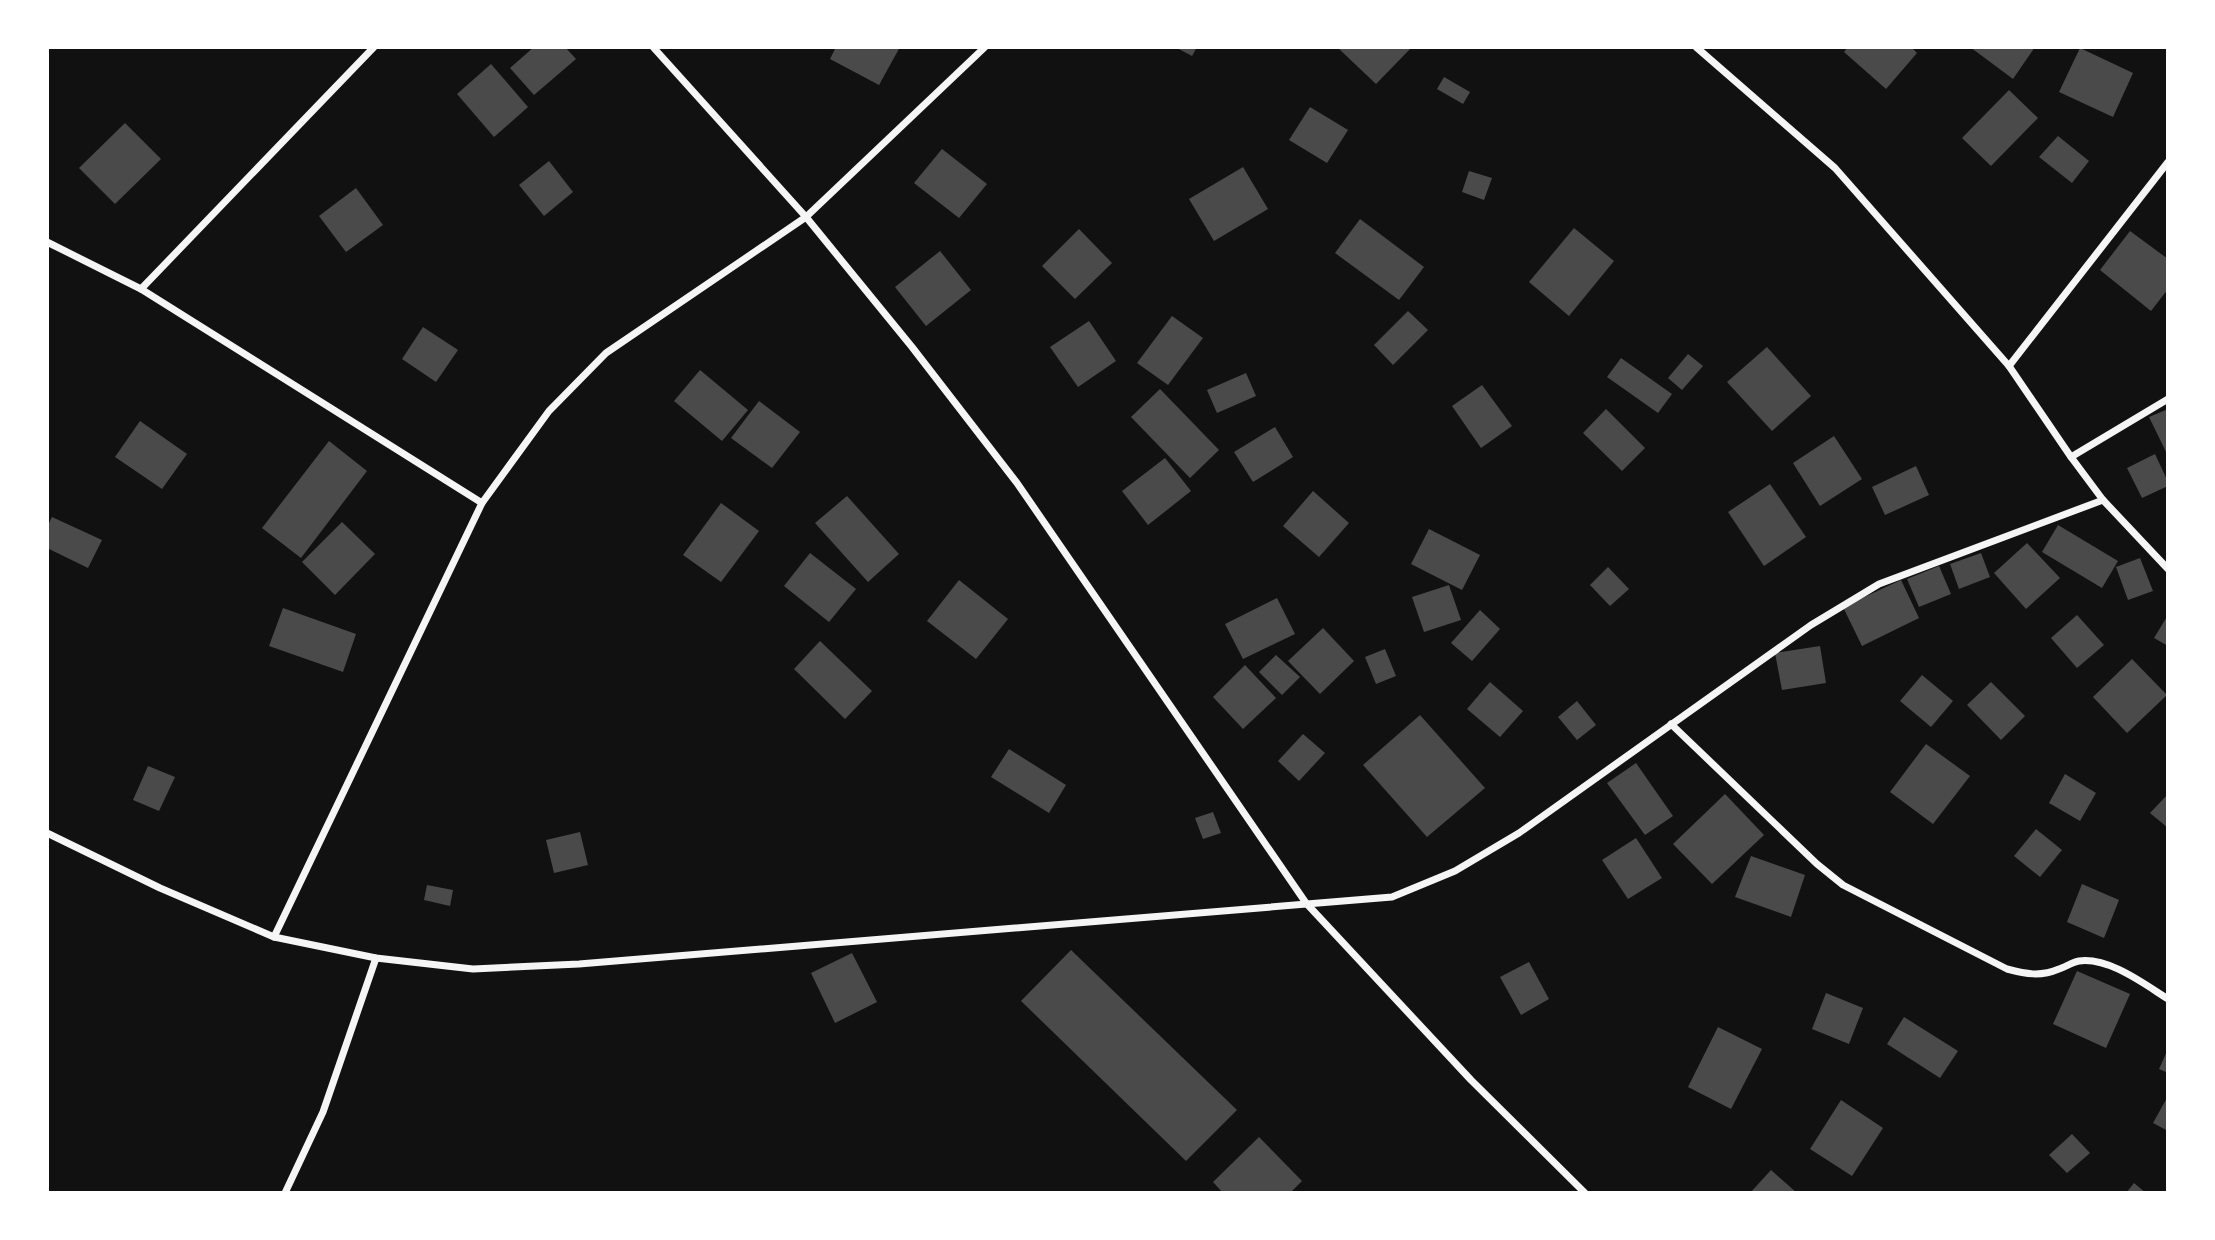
<svg xmlns="http://www.w3.org/2000/svg" width="2215" height="1240" font-family="Karla,sans-serif">
<style>
.building{fill:#4a4a4a}
.lines{fill:none;stroke-linecap:round;stroke-linejoin:round}
.minor{stroke:#f5f5f5;stroke-width:7}
</style>
<rect width="100%" height="100%" fill="#111"/>
<g class="building">
<path d="M 534,47 L 565,47 L 576,59 L 534,95 L 510,68 Z"/>
<path d="M 836,47 L 900,47 L 879,85 L 830,59 Z"/>
<path d="M 1175,47 L 1197,47 L 1192,56 Z"/>
<path d="M 1337,47 L 1412,47 L 1376,84 Z"/>
<path d="M 1848,47 L 1911,47 L 1917,53 L 1886,89 L 1844,52 Z"/>
<path d="M 1970,47 L 2035,47 L 2013,79 Z"/>
<path d="M 2080,48 L 2133,73 L 2113,117 L 2059,92 Z"/>
<path d="M 491,64 L 528,107 L 494,137 L 457,94 Z"/>
<path d="M 1444,77 L 1470,92 L 1463,104 L 1437,89 Z"/>
<path d="M 2009,90 L 2038,118 L 1991,166 L 1962,138 Z"/>
<path d="M 1310,107 L 1348,130 L 1327,163 L 1289,140 Z"/>
<path d="M 125,123 L 161,159 L 115,204 L 79,168 Z"/>
<path d="M 2058,136 L 2089,161 L 2072,183 L 2039,157 Z"/>
<path d="M 942,149 L 987,184 L 959,218 L 914,183 Z"/>
<path d="M 549,161 L 573,192 L 544,216 L 519,185 Z"/>
<path d="M 1243,167 L 1268,209 L 1214,241 L 1189,199 Z"/>
<path d="M 1469,171 L 1492,178 L 1484,200 L 1462,192 Z"/>
<path d="M 356,188 L 383,225 L 346,252 L 319,216 Z"/>
<path d="M 1360,219 L 1424,267 L 1399,300 L 1335,253 Z"/>
<path d="M 1574,228 L 1614,261 L 1569,316 L 1529,282 Z"/>
<path d="M 1079,229 L 1112,263 L 1075,299 L 1042,266 Z"/>
<path d="M 2130,231 L 2168,259 L 2168,289 L 2151,311 L 2100,270 Z"/>
<path d="M 940,251 L 971,290 L 926,326 L 895,287 Z"/>
<path d="M 1408,311 L 1428,330 L 1393,365 L 1374,345 Z"/>
<path d="M 1172,316 L 1203,338 L 1168,385 L 1137,363 Z"/>
<path d="M 1089,321 L 1116,361 L 1078,387 L 1050,347 Z"/>
<path d="M 423,327 L 458,350 L 436,382 L 402,359 Z"/>
<path d="M 1767,347 L 1811,396 L 1772,431 L 1727,382 Z"/>
<path d="M 1688,354 L 1703,366 L 1682,390 L 1668,378 Z"/>
<path d="M 1621,358 L 1672,394 L 1658,413 L 1607,377 Z"/>
<path d="M 700,370 L 748,410 L 722,441 L 674,401 Z"/>
<path d="M 1246,373 L 1256,396 L 1217,413 L 1207,390 Z"/>
<path d="M 1482,385 L 1512,426 L 1481,448 L 1452,406 Z"/>
<path d="M 1160,389 L 1219,450 L 1190,478 L 1131,417 Z"/>
<path d="M 759,401 L 800,432 L 772,468 L 731,438 Z"/>
<path d="M 1606,409 L 1645,448 L 1622,471 L 1583,433 Z"/>
<path d="M 2168,409 L 2168,456 L 2149,417 Z"/>
<path d="M 140,421 L 187,454 L 162,489 L 115,457 Z"/>
<path d="M 1275,427 L 1293,457 L 1253,482 L 1234,452 Z"/>
<path d="M 1834,436 L 1862,479 L 1820,506 L 1793,463 Z"/>
<path d="M 329,441 L 367,471 L 301,558 L 262,528 Z"/>
<path d="M 2155,454 L 2168,482 L 2168,486 L 2142,498 L 2127,468 Z"/>
<path d="M 1165,458 L 1191,491 L 1148,525 L 1122,491 Z"/>
<path d="M 1916,466 L 1929,495 L 1885,515 L 1872,487 Z"/>
<path d="M 1770,484 L 1806,537 L 1764,566 L 1728,512 Z"/>
<path d="M 1313,491 L 1349,523 L 1319,557 L 1283,526 Z"/>
<path d="M 847,496 L 899,554 L 868,582 L 815,523 Z"/>
<path d="M 721,503 L 759,531 L 721,582 L 683,555 Z"/>
<path d="M 52,517 L 102,540 L 88,568 L 47,548 L 47,527 Z"/>
<path d="M 342,522 L 375,554 L 335,595 L 302,562 Z"/>
<path d="M 2058,525 L 2118,561 L 2102,588 L 2042,552 Z"/>
<path d="M 1429,529 L 1480,555 L 1462,590 L 1411,564 Z"/>
<path d="M 2027,543 L 2060,578 L 2026,609 L 1994,573 Z"/>
<path d="M 810,553 L 856,589 L 829,622 L 784,586 Z"/>
<path d="M 1981,553 L 1990,577 L 1959,589 L 1950,564 Z"/>
<path d="M 2140,558 L 2153,591 L 2128,600 L 2116,567 Z"/>
<path d="M 1939,566 L 1951,594 L 1919,607 L 1907,579 Z"/>
<path d="M 1608,567 L 1629,589 L 1610,606 L 1590,585 Z"/>
<path d="M 959,580 L 1008,619 L 976,659 L 927,621 Z"/>
<path d="M 1901,580 L 1919,618 L 1862,646 L 1843,607 Z"/>
<path d="M 1449,585 L 1461,620 L 1424,632 L 1412,597 Z"/>
<path d="M 1277,598 L 1295,634 L 1243,659 L 1225,624 Z"/>
<path d="M 283,608 L 356,634 L 343,672 L 269,646 Z"/>
<path d="M 1480,610 L 1500,629 L 1472,661 L 1451,643 Z"/>
<path d="M 2077,615 L 2104,645 L 2077,668 L 2051,638 Z"/>
<path d="M 2168,615 L 2168,646 L 2154,638 Z"/>
<path d="M 1323,628 L 1354,661 L 1320,694 L 1288,661 Z"/>
<path d="M 820,641 L 872,691 L 845,719 L 794,669 Z"/>
<path d="M 1820,646 L 1826,683 L 1782,690 L 1775,653 Z"/>
<path d="M 1385,649 L 1396,676 L 1376,684 L 1365,657 Z"/>
<path d="M 1276,655 L 1300,677 L 1282,695 L 1259,672 Z"/>
<path d="M 2132,659 L 2167,695 L 2127,733 L 2093,697 Z"/>
<path d="M 1245,665 L 1276,698 L 1243,729 L 1213,697 Z"/>
<path d="M 1922,675 L 1953,701 L 1931,727 L 1900,701 Z"/>
<path d="M 1490,682 L 1523,711 L 1500,737 L 1467,709 Z"/>
<path d="M 1991,682 L 2025,716 L 2001,740 L 1967,705 Z"/>
<path d="M 1577,701 L 1596,725 L 1577,740 L 1558,717 Z"/>
<path d="M 1420,715 L 1485,788 L 1427,837 L 1363,765 Z"/>
<path d="M 1303,734 L 1325,753 L 1299,781 L 1278,761 Z"/>
<path d="M 1926,744 L 1970,776 L 1933,824 L 1890,792 Z"/>
<path d="M 1009,749 L 1066,785 L 1049,813 L 991,777 Z"/>
<path d="M 1636,763 L 1673,816 L 1645,835 L 1607,783 Z"/>
<path d="M 148,766 L 175,777 L 159,811 L 133,800 Z"/>
<path d="M 2065,774 L 2096,793 L 2080,821 L 2049,803 Z"/>
<path d="M 1725,794 L 1764,835 L 1712,884 L 1673,844 Z"/>
<path d="M 2168,794 L 2168,828 L 2150,813 Z"/>
<path d="M 1213,812 L 1221,833 L 1203,839 L 1195,818 Z"/>
<path d="M 2036,829 L 2062,850 L 2040,877 L 2014,856 Z"/>
<path d="M 580,832 L 588,865 L 554,873 L 546,840 Z"/>
<path d="M 1636,838 L 1662,878 L 1628,899 L 1602,860 Z"/>
<path d="M 1751,856 L 1805,875 L 1791,917 L 1735,897 Z"/>
<path d="M 2082,884 L 2119,900 L 2104,938 L 2067,922 Z"/>
<path d="M 427,885 L 453,890 L 450,906 L 424,900 Z"/>
<path d="M 1071,950 L 1237,1110 L 1186,1161 L 1021,1001 Z"/>
<path d="M 852,953 L 877,1002 L 835,1023 L 811,973 Z"/>
<path d="M 1529,962 L 1549,999 L 1521,1015 L 1500,977 Z"/>
<path d="M 2077,971 L 2130,994 L 2106,1048 L 2053,1024 Z"/>
<path d="M 1826,993 L 1863,1008 L 1849,1044 L 1812,1029 Z"/>
<path d="M 1904,1017 L 1958,1051 L 1940,1078 L 1887,1044 Z"/>
<path d="M 1718,1027 L 1762,1049 L 1731,1109 L 1688,1087 Z"/>
<path d="M 2168,1049 L 2168,1073 L 2159,1069 Z"/>
<path d="M 2168,1096 L 2168,1131 L 2153,1123 Z"/>
<path d="M 1841,1100 L 1883,1128 L 1852,1176 L 1810,1149 Z"/>
<path d="M 2072,1134 L 2090,1153 L 2067,1173 L 2049,1155 Z"/>
<path d="M 1259,1137 L 1302,1181 L 1290,1193 L 1223,1193 L 1213,1182 Z"/>
<path d="M 1771,1170 L 1797,1193 L 1750,1193 Z"/>
<path d="M 2134,1183 L 2146,1193 L 2126,1193 Z"/>
</g>
<g class="lines">
<g class="minor">
<path d="M 653,47 L 806,217 L 912,347 L 1017,483 L 1306,903 L 1471,1080 L 1585,1193"/>
<path d="M 1696,47 L 1835,168 L 2009,366 L 2071,457 L 2103,500 L 2168,569"/>
<path d="M 47,242 L 141,289 L 482,503"/>
<path d="M 141,289 L 374,47"/>
<path d="M 2009,366 L 2168,162"/>
<path d="M 2071,457 L 2168,399"/>
<path d="M 1671,724 L 1817,864 L 1843,885 L 2007,969 C 2026,974 2040,977 2059,969 C 2065,967 2073,962 2079,961 C 2109,957 2144,984 2168,999"/>
<path d="M 47,833 L 160,888 L 274,937 L 376,958 L 473,969 L 579,964 L 1392,897 L 1455,871 L 1519,833 L 1811,625 L 1879,584 L 2103,500"/>
<path d="M 274,937 L 482,503 L 549,411 L 606,353 L 806,217 L 985,47"/>
<path d="M 285,1193 L 323,1112 L 376,958"/>
</g>
</g>
<rect width="2215" height="1240" fill="none" stroke="#ffffff" stroke-width="98"/>
</svg>
